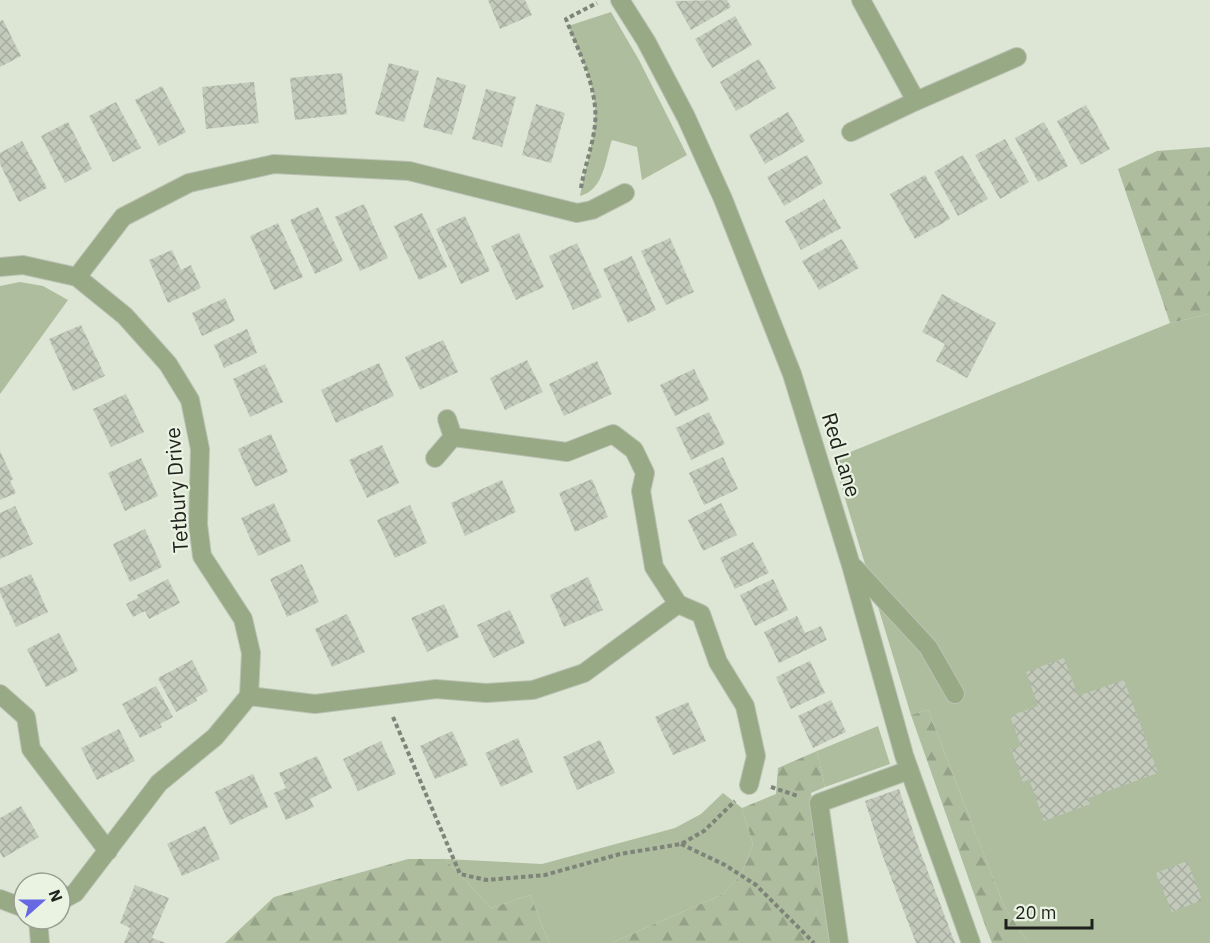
<svg xmlns="http://www.w3.org/2000/svg" width="1210" height="943" font-family="'IBM Plex Sans',sans-serif">
<style>
.green{fill:#aebd9e}
.forest{fill:url(#forest-firs)}
.building{fill:url(#building-cross-hatch)}
.lines{fill:none;stroke-linecap:round;stroke-linejoin:round}
.minor-casing{stroke:#bbc2b4;stroke-width:20}
.path{stroke:#7e8479;stroke-width:4;stroke-dasharray:4.5 3;stroke-linecap:butt}
.minor{stroke:#98a986;stroke-width:18}
.labels{text-anchor:middle;stroke-width:4.5;stroke-linejoin:round;paint-order:stroke}
.street-label{font-size:21px;fill:#1e211b;stroke:#eaf2e2}
</style>
<defs>
<pattern id="forest-firs" width="22" height="20" patternUnits="userSpaceOnUse" patternTransform="scale(1.5)"><rect width="22" height="20" fill="#aebd9e"/><path d="M5 1l3.5 6h-7zM16 11l3.5 6h-7z" fill="#95a288"/></pattern>
<pattern id="building-cross-hatch" width="8" height="8" patternUnits="userSpaceOnUse" patternTransform="scale(1.5)"><rect width="8" height="8" fill="#c3cabb"/><path d="M0 0l8 8M0 8l8-8" fill="none" stroke="#a7ada0"/></pattern>
</defs>
<rect width="100%" height="100%" fill="#dde5d5"/>
<g class="green">
<path d="M 611,12 L 639,60 L 687,155 L 642,180 L 637,147 L 612,140 C 605,160 604,190 580,196 C 585,167 596,138 595,109 C 594,80 579,52 568,26 Z"/>
<path d="M 20,282 L 43,286 L 68,300 L 0,394 L 0,286 Z"/>
<path d="M 1210,314 L 1210,943 L 1028,943 L 1004,906 L 928,710 L 911,715 L 833,459 L 1170,323 Z"/>
<path d="M 878,726 L 890,764 L 825,787 L 817,751 Z"/>
<path d="M 723,793 L 742,808 L 753,844 L 741,875 L 723,894 L 611,943 L 549,943 L 530,895 L 491,908 L 445,859 L 542,864 L 675,828 L 701,814 Z"/>
</g>
<g class="forest">
<path d="M 1210,147 L 1210,314 L 1170,323 L 1118,169 L 1157,151 Z"/>
<path d="M 928,710 L 1004,906 L 1028,943 L 992,943 L 986,928 L 911,715 Z"/>
<path d="M 817,751 L 825,787 L 811,793 L 829,943 L 611,943 L 723,894 L 741,875 L 753,844 L 742,808 L 776,794 L 778,768 Z"/>
<path d="M 408,859 L 445,859 L 491,908 L 530,895 L 549,943 L 225,943 L 274,897 Z"/>
</g>
<g class="building">
<path d="M 488,0 L 525,0 L 532,15 L 500,29 Z"/>
<path d="M 727,0 L 731,7 L 691,30 L 675,1 Z"/>
<path d="M 735,16 L 752,45 L 712,68 L 695,39 Z"/>
<path d="M 3,20 L 21,56 L 0,67 L 0,21 Z"/>
<path d="M 759,59 L 776,88 L 736,111 L 720,82 Z"/>
<path d="M 389,63 L 419,71 L 404,122 L 375,114 Z"/>
<path d="M 342,73 L 347,114 L 295,120 L 290,78 Z"/>
<path d="M 437,77 L 466,85 L 452,135 L 423,127 Z"/>
<path d="M 254,82 L 259,123 L 206,129 L 202,87 Z"/>
<path d="M 162,86 L 186,132 L 159,146 L 135,100 Z"/>
<path d="M 486,89 L 516,97 L 502,147 L 472,139 Z"/>
<path d="M 116,102 L 141,148 L 113,162 L 89,116 Z"/>
<path d="M 536,104 L 565,113 L 551,163 L 522,155 Z"/>
<path d="M 1086,105 L 1110,149 L 1081,165 L 1057,121 Z"/>
<path d="M 788,112 L 805,141 L 765,164 L 749,135 Z"/>
<path d="M 68,122 L 92,169 L 65,183 L 41,136 Z"/>
<path d="M 1044,122 L 1068,166 L 1038,182 L 1015,138 Z"/>
<path d="M 1005,139 L 1029,182 L 1000,199 L 975,155 Z"/>
<path d="M 22,141 L 47,188 L 19,202 L 0,164 L 0,153 Z"/>
<path d="M 807,155 L 823,183 L 784,206 L 767,177 Z"/>
<path d="M 963,155 L 988,199 L 958,216 L 934,172 Z"/>
<path d="M 925,175 L 950,219 L 915,239 L 890,194 Z"/>
<path d="M 824,199 L 841,228 L 801,250 L 785,221 Z"/>
<path d="M 364,204 L 388,258 L 360,271 L 335,217 Z"/>
<path d="M 318,207 L 343,261 L 315,274 L 290,220 Z"/>
<path d="M 422,213 L 447,267 L 419,280 L 394,226 Z"/>
<path d="M 465,216 L 490,271 L 461,284 L 436,229 Z"/>
<path d="M 278,223 L 303,277 L 274,290 L 250,236 Z"/>
<path d="M 519,233 L 544,287 L 516,300 L 491,246 Z"/>
<path d="M 670,238 L 694,292 L 666,305 L 641,251 Z"/>
<path d="M 842,239 L 859,268 L 819,290 L 802,261 Z"/>
<path d="M 577,243 L 602,297 L 573,310 L 549,256 Z"/>
<path d="M 172,250 L 181,270 L 191,265 L 201,288 L 168,303 L 149,260 Z"/>
<path d="M 632,256 L 656,310 L 628,323 L 603,269 Z"/>
<path d="M 942,294 L 996,323 L 967,378 L 936,361 L 945,344 L 922,332 Z"/>
<path d="M 225,298 L 235,321 L 202,336 L 192,313 Z"/>
<path d="M 81,325 L 105,376 L 73,391 L 49,339 Z"/>
<path d="M 247,329 L 257,353 L 224,368 L 214,345 Z"/>
<path d="M 443,340 L 458,372 L 420,390 L 405,357 Z"/>
<path d="M 527,360 L 543,392 L 505,410 L 490,378 Z"/>
<path d="M 597,361 L 612,394 L 564,416 L 549,384 Z"/>
<path d="M 379,363 L 394,396 L 336,423 L 321,390 Z"/>
<path d="M 265,364 L 283,402 L 250,417 L 233,379 Z"/>
<path d="M 694,369 L 709,400 L 675,416 L 660,385 Z"/>
<path d="M 126,394 L 144,432 L 111,447 L 93,409 Z"/>
<path d="M 709,412 L 725,444 L 691,460 L 676,428 Z"/>
<path d="M 271,434 L 288,472 L 255,487 L 238,449 Z"/>
<path d="M 382,445 L 399,483 L 367,498 L 349,460 Z"/>
<path d="M 0,451 L 13,479 L 10,481 L 16,493 L 0,500 Z"/>
<path d="M 723,457 L 738,489 L 704,505 L 689,473 Z"/>
<path d="M 141,458 L 158,496 L 125,511 L 108,473 Z"/>
<path d="M 592,479 L 608,517 L 575,532 L 559,493 Z"/>
<path d="M 502,480 L 516,512 L 465,536 L 451,503 Z"/>
<path d="M 274,503 L 291,541 L 258,556 L 241,518 Z"/>
<path d="M 721,503 L 737,535 L 703,551 L 688,520 Z"/>
<path d="M 410,505 L 427,543 L 395,558 L 377,520 Z"/>
<path d="M 15,506 L 33,544 L 0,559 L 0,513 Z"/>
<path d="M 145,529 L 162,567 L 130,582 L 113,544 Z"/>
<path d="M 753,542 L 769,573 L 735,589 L 720,558 Z"/>
<path d="M 302,564 L 319,602 L 287,617 L 270,579 Z"/>
<path d="M 31,574 L 48,612 L 16,627 L 0,593 L 0,588 Z"/>
<path d="M 588,577 L 603,610 L 564,627 L 550,595 Z"/>
<path d="M 168,579 L 180,603 L 149,619 L 145,611 L 133,617 L 126,604 L 138,598 L 137,595 Z"/>
<path d="M 773,579 L 788,610 L 755,626 L 740,595 Z"/>
<path d="M 444,604 L 459,637 L 427,652 L 411,618 Z"/>
<path d="M 510,610 L 525,643 L 493,658 L 477,625 Z"/>
<path d="M 347,614 L 365,652 L 332,667 L 315,629 Z"/>
<path d="M 797,616 L 805,633 L 821,626 L 827,640 L 779,663 L 764,632 Z"/>
<path d="M 59,633 L 78,671 L 46,687 L 27,649 Z"/>
<path d="M 1064,658 L 1078,696 L 1124,680 L 1158,773 L 1088,798 L 1090,804 L 1044,821 L 1029,779 L 1023,782 L 1011,749 L 1021,746 L 1010,716 L 1038,706 L 1026,672 Z"/>
<path d="M 192,660 L 208,691 L 196,698 L 197,701 L 176,712 L 158,678 Z"/>
<path d="M 810,661 L 825,693 L 791,709 L 776,677 Z"/>
<path d="M 156,686 L 173,717 L 160,724 L 162,727 L 140,738 L 122,704 Z"/>
<path d="M 831,700 L 846,732 L 813,748 L 798,716 Z"/>
<path d="M 688,702 L 706,741 L 673,755 L 655,717 Z"/>
<path d="M 119,729 L 135,761 L 97,780 L 81,748 Z"/>
<path d="M 452,731 L 468,765 L 435,779 L 420,746 Z"/>
<path d="M 518,738 L 533,772 L 501,787 L 485,753 Z"/>
<path d="M 600,740 L 615,773 L 577,790 L 563,757 Z"/>
<path d="M 381,741 L 396,774 L 358,791 L 343,759 Z"/>
<path d="M 317,756 L 332,788 L 310,799 L 314,807 L 286,820 L 274,793 L 286,788 L 279,773 Z"/>
<path d="M 253,774 L 268,807 L 230,825 L 215,792 Z"/>
<path d="M 899,789 L 917,843 L 955,943 L 916,943 L 882,854 L 865,801 Z"/>
<path d="M 21,806 L 39,837 L 3,858 L 0,852 L 0,818 Z"/>
<path d="M 205,826 L 220,859 L 182,876 L 167,844 Z"/>
<path d="M 1187,861 L 1202,900 L 1172,912 L 1156,873 Z"/>
<path d="M 135,885 L 169,898 L 152,938 L 166,943 L 124,943 L 130,928 L 120,923 Z"/>
</g>
<g class="lines">
<defs>
<g id="minor">
<path d="M 620,0 L 646,41 L 686,117 L 723,199 L 792,374 L 851,565 L 904,755 L 971,943"/>
<path d="M 861,0 L 916,101"/>
<path d="M 851,132 L 916,101 L 1017,57"/>
<path d="M 0,267 L 23,265 L 77,277 L 125,316 L 168,364 L 190,400 L 200,449 L 198,524 L 202,556 L 243,619 L 251,653 L 249,696"/>
<path d="M 77,277 L 123,217 L 189,183 L 274,164 L 409,171 L 577,213 L 592,210 L 625,193"/>
<path d="M 453,437 L 567,452 L 613,434 L 634,450 L 645,473 L 641,491 L 654,567 L 678,604 L 701,614 L 718,662 L 745,706 L 756,756 L 749,785"/>
<path d="M 435,458 L 453,437 L 447,419"/>
<path d="M 855,568 L 928,647 L 955,694"/>
<path d="M 0,694 L 26,717 L 31,749 L 108,851"/>
<path d="M 0,899 L 24,908"/>
<path d="M 60,901 L 75,893 L 159,783 L 215,737 L 249,696 L 315,704 L 436,689 L 486,693 L 533,690 L 584,673 L 678,604"/>
<path d="M 38,919 L 40,943"/>
<path d="M 839,943 L 819,803 L 909,770"/>
</g>
</defs>
<use href="#minor" class="minor-casing"/>
<g class="path">
<path d="M 581,188 C 585,162 598,134 595,107 C 592,76 577,48 566,19 L 597,3"/>
<path d="M 393,717 L 460,874 L 486,880 L 545,875 L 620,854 L 681,844 L 704,831 L 735,801"/>
<path d="M 771,787 L 798,796"/>
<path d="M 681,844 L 725,865 L 756,885 L 814,943"/>
</g>
<use href="#minor" class="minor"/>
</g>
<g class="labels">
<g class="street-label">
<text transform="translate(841 455) rotate(73)" y="7">Red Lane</text>
<text transform="translate(177 490) rotate(-94)" y="7">Tetbury Drive</text>
</g>
</g>
<g transform="translate(42 901) rotate(69)"><circle r="28" fill="#eaf2e2" stroke="#989e92" stroke-width="1.5"/>
<path d="M0-4.5L10 22L0 15L-10 22Z" fill="#6769e3"/>
<text y="-9" font-size="16" font-weight="bold" text-anchor="middle" fill="#1e211b">N</text>
</g>
<path d="M1006 919v9h86v-9" fill="none" stroke="#1e211b" stroke-width="3"/>
<text x="1015" y="919" font-size="18" fill="#1e211b" stroke="#eaf2e2" stroke-width="4.5" paint-order="stroke">20 m</text>
</svg>
